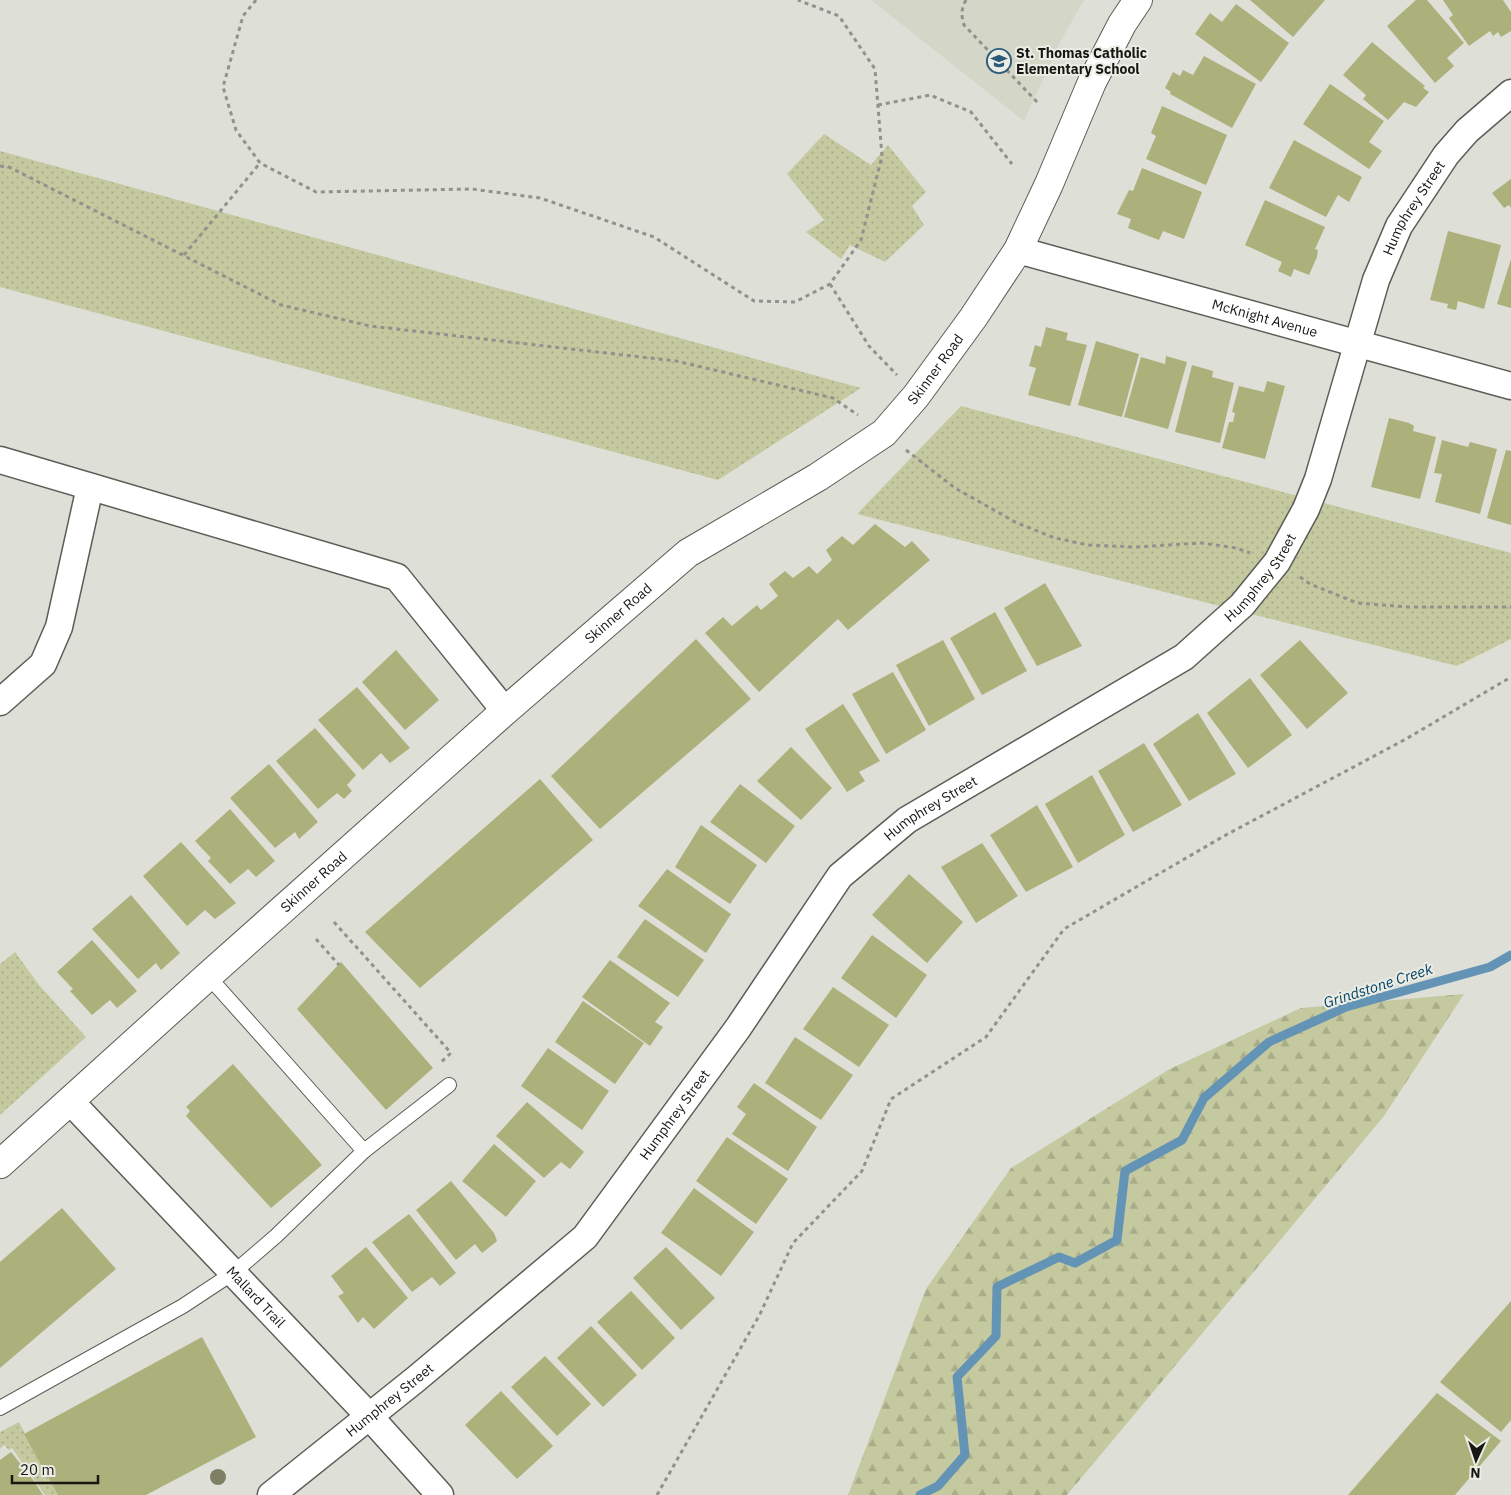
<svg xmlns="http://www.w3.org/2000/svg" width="1511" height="1495" font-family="'IBM Plex Sans',sans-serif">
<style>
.built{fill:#d4d6c7}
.grass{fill:url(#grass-dots)}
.forest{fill:url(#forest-firs)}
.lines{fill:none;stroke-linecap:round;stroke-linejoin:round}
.stream{stroke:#6494b5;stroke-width:9}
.building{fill:#acb17c}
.service-casing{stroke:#5c5d56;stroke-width:16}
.minor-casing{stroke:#5c5d56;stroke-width:29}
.tertiary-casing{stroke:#5c5d56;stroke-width:30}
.path{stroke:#91928c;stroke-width:3;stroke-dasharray:4 4;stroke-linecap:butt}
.service{stroke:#fff;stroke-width:14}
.minor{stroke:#fff;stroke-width:26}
.tertiary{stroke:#fff;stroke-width:28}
.tree{fill:#7e8064}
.labels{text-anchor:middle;stroke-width:4;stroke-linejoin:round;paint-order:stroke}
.poi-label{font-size:14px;font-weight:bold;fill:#161613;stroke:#ebede5;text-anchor:start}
.street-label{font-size:14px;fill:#161613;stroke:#ebede5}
.water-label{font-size:15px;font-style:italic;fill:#044466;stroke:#ebede5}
</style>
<defs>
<pattern id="grass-dots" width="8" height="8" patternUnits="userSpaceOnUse" patternTransform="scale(1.25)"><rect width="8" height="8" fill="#c5c99f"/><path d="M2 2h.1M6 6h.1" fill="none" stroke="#a8ac88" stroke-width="1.8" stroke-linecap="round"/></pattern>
<pattern id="forest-firs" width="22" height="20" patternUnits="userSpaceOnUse" patternTransform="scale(1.25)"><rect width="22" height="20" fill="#c5c99f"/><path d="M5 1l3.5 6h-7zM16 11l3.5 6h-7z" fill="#a8ac88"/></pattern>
</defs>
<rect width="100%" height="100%" fill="#dedfd7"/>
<path class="built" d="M 871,0 L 1084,0 L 1060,42 L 1024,121 Z"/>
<g class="grass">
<path d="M 824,134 L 871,165 L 888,145 L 926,192 L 912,206 L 924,225 L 885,262 L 850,245 L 841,259 L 806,232 L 824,220 L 787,174 Z"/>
<path d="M 0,151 L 861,388 L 718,480 L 0,287 Z"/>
<path d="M 961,406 L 1511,553 L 1511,639 L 1457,666 L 857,514 Z"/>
<path d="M 15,952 L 39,985 L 86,1037 L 0,1115 L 0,964 Z"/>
<path d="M 19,1422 L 58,1495 L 45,1495 L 12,1448 L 9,1450 L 4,1445 L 0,1449 L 0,1432 Z"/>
</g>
<path class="forest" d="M 1464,994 L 1384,1116 L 1067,1495 L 848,1495 L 926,1289 L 1011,1168 L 1168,1070 L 1301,1008 Z"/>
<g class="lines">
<path class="stream" d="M 920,1495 L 938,1486 L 965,1455 L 957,1377 L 996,1336 L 997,1287 L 1059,1257 L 1075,1263 L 1117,1240 L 1125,1171 L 1182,1140 L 1204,1098 L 1269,1042 L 1346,1007 L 1490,967 L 1511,955"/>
</g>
<g class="building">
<path d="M 1250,0 L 1325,0 L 1293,37 Z"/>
<path d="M 1416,0 L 1427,0 L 1464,43 L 1447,58 L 1454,66 L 1435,83 L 1387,26 Z"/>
<path d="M 1443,0 L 1503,0 L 1511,12 L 1511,31 L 1501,37 L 1498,32 L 1493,36 L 1490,31 L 1469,46 L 1449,18 L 1453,15 Z"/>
<path d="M 1236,4 L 1289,43 L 1261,82 L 1195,34 L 1210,13 L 1222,22 Z"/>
<path d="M 1372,42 L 1425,86 L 1423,88 L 1429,92 L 1416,107 L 1404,102 L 1388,120 L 1363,99 L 1366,95 L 1343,75 Z"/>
<path d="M 1204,56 L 1256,84 L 1232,128 L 1170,94 L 1171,92 L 1165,88 L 1173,72 L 1180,76 L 1183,70 L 1193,75 Z"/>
<path d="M 1330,84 L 1384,121 L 1369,142 L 1382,151 L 1369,169 L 1303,124 Z"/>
<path d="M 1162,106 L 1227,135 L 1206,185 L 1146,159 L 1156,136 L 1151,133 Z"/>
<path d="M 1294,140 L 1362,177 L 1349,202 L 1338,195 L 1326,217 L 1269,188 Z"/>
<path d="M 1142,168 L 1202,192 L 1184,239 L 1163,231 L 1159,240 L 1128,228 L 1131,219 L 1117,214 L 1129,190 L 1133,191 Z"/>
<path d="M 1511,179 L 1511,208 L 1509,205 L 1504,208 L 1492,193 Z"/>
<path d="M 1265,200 L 1325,227 L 1315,249 L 1318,250 L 1317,257 L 1309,275 L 1294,269 L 1291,277 L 1278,271 L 1282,262 L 1245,245 Z"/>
<path d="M 1448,231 L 1501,245 L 1484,309 L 1458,301 L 1456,310 L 1447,308 L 1448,304 L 1430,300 Z"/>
<path d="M 1511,259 L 1511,308 L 1497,304 Z"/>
<path d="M 1046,327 L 1068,333 L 1066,340 L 1087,345 L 1070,406 L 1028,395 L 1036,368 L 1029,366 L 1035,345 L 1041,347 Z"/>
<path d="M 1096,341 L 1139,354 L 1122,417 L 1078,405 Z"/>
<path d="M 1166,356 L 1187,362 L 1168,429 L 1124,417 L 1141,357 L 1165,364 Z"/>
<path d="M 1192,365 L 1213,371 L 1212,377 L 1234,383 L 1220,443 L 1175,432 Z"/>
<path d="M 1267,381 L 1285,386 L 1265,459 L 1222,448 L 1229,422 L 1233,422 L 1235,413 L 1232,412 L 1239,386 L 1264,392 Z"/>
<path d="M 1389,418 L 1409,423 L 1414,426 L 1413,431 L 1436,437 L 1420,499 L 1371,487 Z"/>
<path d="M 1442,440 L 1468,447 L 1470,442 L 1497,449 L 1480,514 L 1435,502 L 1442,474 L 1434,473 Z"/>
<path d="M 1506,450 L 1511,451 L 1511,525 L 1487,518 Z"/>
<path d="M 875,524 L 905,547 L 912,541 L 930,560 L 848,630 L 838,619 L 759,692 L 705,633 L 723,617 L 732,626 L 757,605 L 761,610 L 778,596 L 769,584 L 785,571 L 793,578 L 809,566 L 817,574 L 832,560 L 826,550 L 842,536 L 853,545 Z"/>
<path d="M 1045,583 L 1082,646 L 1037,666 L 1004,608 Z"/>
<path d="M 995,612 L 1027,671 L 982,695 L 950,638 Z"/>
<path d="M 696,639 L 751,699 L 600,829 L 551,776 Z"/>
<path d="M 943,640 L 975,699 L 929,726 L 896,665 Z"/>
<path d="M 1300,640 L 1348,693 L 1307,729 L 1260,675 Z"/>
<path d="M 396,650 L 439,700 L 405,730 L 362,682 Z"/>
<path d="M 893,672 L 926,730 L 886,754 L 852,694 Z"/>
<path d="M 1250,678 L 1292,735 L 1248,768 L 1207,713 Z"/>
<path d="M 357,687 L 410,748 L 390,763 L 381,753 L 363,770 L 318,720 Z"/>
<path d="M 843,704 L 880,761 L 859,772 L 865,781 L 847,792 L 805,729 Z"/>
<path d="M 1198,713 L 1236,774 L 1189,801 L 1153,744 Z"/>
<path d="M 315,728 L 356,775 L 347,785 L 352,791 L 344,799 L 337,793 L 318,809 L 276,761 Z"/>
<path d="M 1144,743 L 1182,805 L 1133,832 L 1098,771 Z"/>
<path d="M 791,747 L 832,788 L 801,820 L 757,781 Z"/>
<path d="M 269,764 L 318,822 L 299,839 L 295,832 L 275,848 L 230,798 Z"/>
<path d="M 1092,775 L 1125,835 L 1078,863 L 1045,804 Z"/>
<path d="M 540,779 L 593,840 L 420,988 L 365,932 Z"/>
<path d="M 740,784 L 795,826 L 766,863 L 710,822 Z"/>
<path d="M 1037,805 L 1073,867 L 1026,892 L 990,835 Z"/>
<path d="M 230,809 L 275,861 L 256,877 L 248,869 L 230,884 L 208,861 L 211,858 L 195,841 Z"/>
<path d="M 701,825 L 757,865 L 730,904 L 675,867 Z"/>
<path d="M 181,842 L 236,903 L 215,919 L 205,910 L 187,926 L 143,876 Z"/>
<path d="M 982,843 L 1018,896 L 976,923 L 941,867 Z"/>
<path d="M 667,869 L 731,914 L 706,953 L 638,906 Z"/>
<path d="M 909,874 L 963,922 L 927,963 L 872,915 Z"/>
<path d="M 131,895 L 180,953 L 161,970 L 156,963 L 138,979 L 92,929 Z"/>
<path d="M 645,919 L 704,960 L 678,997 L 617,957 Z"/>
<path d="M 872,935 L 927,975 L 896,1018 L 841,978 Z"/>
<path d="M 92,940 L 137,991 L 117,1008 L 110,1000 L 92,1015 L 70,991 L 73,989 L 57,972 Z"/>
<path d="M 610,960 L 670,1003 L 655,1022 L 663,1027 L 650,1046 L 582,997 Z"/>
<path d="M 341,962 L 433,1068 L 386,1110 L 297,1009 Z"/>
<path d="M 833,987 L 889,1025 L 859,1067 L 803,1029 Z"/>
<path d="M 583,1001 L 644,1043 L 615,1084 L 555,1042 Z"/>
<path d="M 795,1037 L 853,1075 L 821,1120 L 765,1083 Z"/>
<path d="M 548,1048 L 609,1091 L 582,1130 L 521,1086 Z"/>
<path d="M 233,1064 L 322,1165 L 271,1208 L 186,1116 L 190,1111 L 186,1107 Z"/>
<path d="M 754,1083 L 817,1127 L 788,1171 L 732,1134 L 746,1114 L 737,1107 Z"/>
<path d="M 527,1102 L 584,1152 L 570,1169 L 561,1162 L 544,1178 L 496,1136 Z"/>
<path d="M 727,1137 L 788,1179 L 756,1224 L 696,1181 Z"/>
<path d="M 494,1144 L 536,1181 L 506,1217 L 462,1181 Z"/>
<path d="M 451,1181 L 494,1233 L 497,1241 L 482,1253 L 475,1244 L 456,1260 L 416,1210 Z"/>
<path d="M 694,1188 L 754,1232 L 721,1276 L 661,1233 Z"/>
<path d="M 62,1208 L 116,1269 L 0,1368 L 0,1262 Z"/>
<path d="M 409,1214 L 456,1273 L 440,1286 L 432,1277 L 412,1292 L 372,1242 Z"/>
<path d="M 366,1247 L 408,1298 L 374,1329 L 363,1317 L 358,1323 L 338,1296 L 344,1293 L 331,1276 Z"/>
<path d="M 666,1247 L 715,1298 L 681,1330 L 633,1278 Z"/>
<path d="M 631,1291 L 675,1338 L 642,1370 L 597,1322 Z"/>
<path d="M 1511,1301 L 1511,1420 L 1501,1432 L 1440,1382 Z"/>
<path d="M 591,1326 L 637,1375 L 603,1407 L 557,1358 Z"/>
<path d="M 202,1337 L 256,1437 L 146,1495 L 58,1495 L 24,1434 Z"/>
<path d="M 545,1356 L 591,1404 L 557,1436 L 511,1387 Z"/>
<path d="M 501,1391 L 553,1446 L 517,1479 L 465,1425 Z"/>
<path d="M 1437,1393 L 1501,1441 L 1455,1495 L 1348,1495 Z"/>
<path d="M 11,1452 L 34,1481 L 43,1495 L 0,1495 L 0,1460 Z"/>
</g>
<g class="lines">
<defs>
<g id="service">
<path d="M 208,976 L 364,1151"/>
<path d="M 0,1408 L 183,1306 L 233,1273 L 276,1236 L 364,1151 L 449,1085"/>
</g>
<g id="minor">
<path id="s1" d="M 1018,250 L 1511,386"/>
<path d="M 0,460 L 397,577 L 505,711"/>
<path d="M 0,702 L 43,664 L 59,627 L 90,487"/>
<path id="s2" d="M 70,1101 L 370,1417 L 440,1495"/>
<path id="s3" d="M 271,1495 L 416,1379 L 585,1237 L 738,1028 L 840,876 L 907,820 L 1184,657 L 1242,605 L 1277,562 L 1306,509 L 1318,479 L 1376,280 L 1399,226 L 1446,155 L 1467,131 L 1511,93"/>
</g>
<g id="tertiary">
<path id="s4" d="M 0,1164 L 208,976 L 505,711 L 688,553 L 818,477 L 884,433 L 916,396 L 973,318 L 1018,250 L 1049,184 L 1092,82 L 1122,24 L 1138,0"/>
</g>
</defs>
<use href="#service" class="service-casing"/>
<use href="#minor" class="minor-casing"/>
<use href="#tertiary" class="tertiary-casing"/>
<g class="path">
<path d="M 256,0 L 243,16 L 223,87 L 236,130 L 260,163 L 316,192 L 472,189 L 540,198 L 654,237 L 754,301 L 795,302 L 830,284 L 861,240 L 882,156 L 875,69 L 839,16 L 798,0"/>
<path d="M 966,0 C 961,9 961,15 964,25 L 1037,102"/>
<path d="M 878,105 L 930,95 L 971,112 L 1012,164"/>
<path d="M 0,166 L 9,167 L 281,305 L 370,326 L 676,361 L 833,398 L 858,415"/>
<path d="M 184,255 L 260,163"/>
<path d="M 830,284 L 869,346 L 897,375"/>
<path d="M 906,450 L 955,488 L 1017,523 L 1055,538 L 1088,545 L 1135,547 L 1202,543 L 1236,548 L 1250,553"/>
<path d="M 1300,577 L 1310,584 L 1357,603 L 1408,607 L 1511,607"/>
<path d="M 334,922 L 451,1053 L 439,1064"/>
<path d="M 316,939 L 339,965"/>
<path d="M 657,1495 L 760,1314 L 793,1243 L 862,1171 L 891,1099 L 986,1037 L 1064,929 L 1224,836 L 1406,739 L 1511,677"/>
</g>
<use href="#service" class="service"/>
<use href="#minor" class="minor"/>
<use href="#tertiary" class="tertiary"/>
</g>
<circle class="tree" cx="218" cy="1477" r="8"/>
<defs>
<symbol id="school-ring" viewBox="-11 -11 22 22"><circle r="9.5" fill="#ebede5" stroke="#2c5b7a" stroke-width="1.5"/><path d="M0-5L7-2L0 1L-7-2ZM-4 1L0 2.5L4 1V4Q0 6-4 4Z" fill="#2c5b7a"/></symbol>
</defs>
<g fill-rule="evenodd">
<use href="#school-ring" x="985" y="47" width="28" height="28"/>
</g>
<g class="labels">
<g class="poi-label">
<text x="1016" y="58">St. Thomas Catholic<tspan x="1016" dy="16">Elementary School</tspan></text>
</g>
<g class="street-label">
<text dy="5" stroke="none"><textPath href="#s3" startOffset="1772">Humphrey Street</textPath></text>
<text dy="5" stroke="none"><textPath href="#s1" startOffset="256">McKnight Avenue</textPath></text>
<text dy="5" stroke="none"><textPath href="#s4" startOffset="1232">Skinner Road</textPath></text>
<text dy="5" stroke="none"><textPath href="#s3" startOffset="1368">Humphrey Street</textPath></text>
<text dy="5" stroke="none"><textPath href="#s4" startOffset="828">Skinner Road</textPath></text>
<text dy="5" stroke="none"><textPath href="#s3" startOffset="962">Humphrey Street</textPath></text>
<text dy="5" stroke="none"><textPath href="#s4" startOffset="422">Skinner Road</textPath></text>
<text dy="5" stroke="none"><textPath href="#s3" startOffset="558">Humphrey Street</textPath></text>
<text dy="5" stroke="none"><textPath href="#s2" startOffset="270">Mallard Trail</textPath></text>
<text dy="5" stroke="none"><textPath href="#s3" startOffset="152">Humphrey Street</textPath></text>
</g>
<g class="water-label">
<text transform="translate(1378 986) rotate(-18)" y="5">Grindstone Creek</text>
</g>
</g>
<g transform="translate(1476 1460) rotate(183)" stroke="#ebede5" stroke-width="4" paint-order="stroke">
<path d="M0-4L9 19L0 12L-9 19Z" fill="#161613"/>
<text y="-8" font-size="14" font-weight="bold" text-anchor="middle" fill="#161613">N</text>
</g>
<path d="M12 1475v8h86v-8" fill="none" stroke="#161613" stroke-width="2.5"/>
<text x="20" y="1475" font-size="15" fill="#161613" stroke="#ebede5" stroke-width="4" paint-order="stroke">20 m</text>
</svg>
